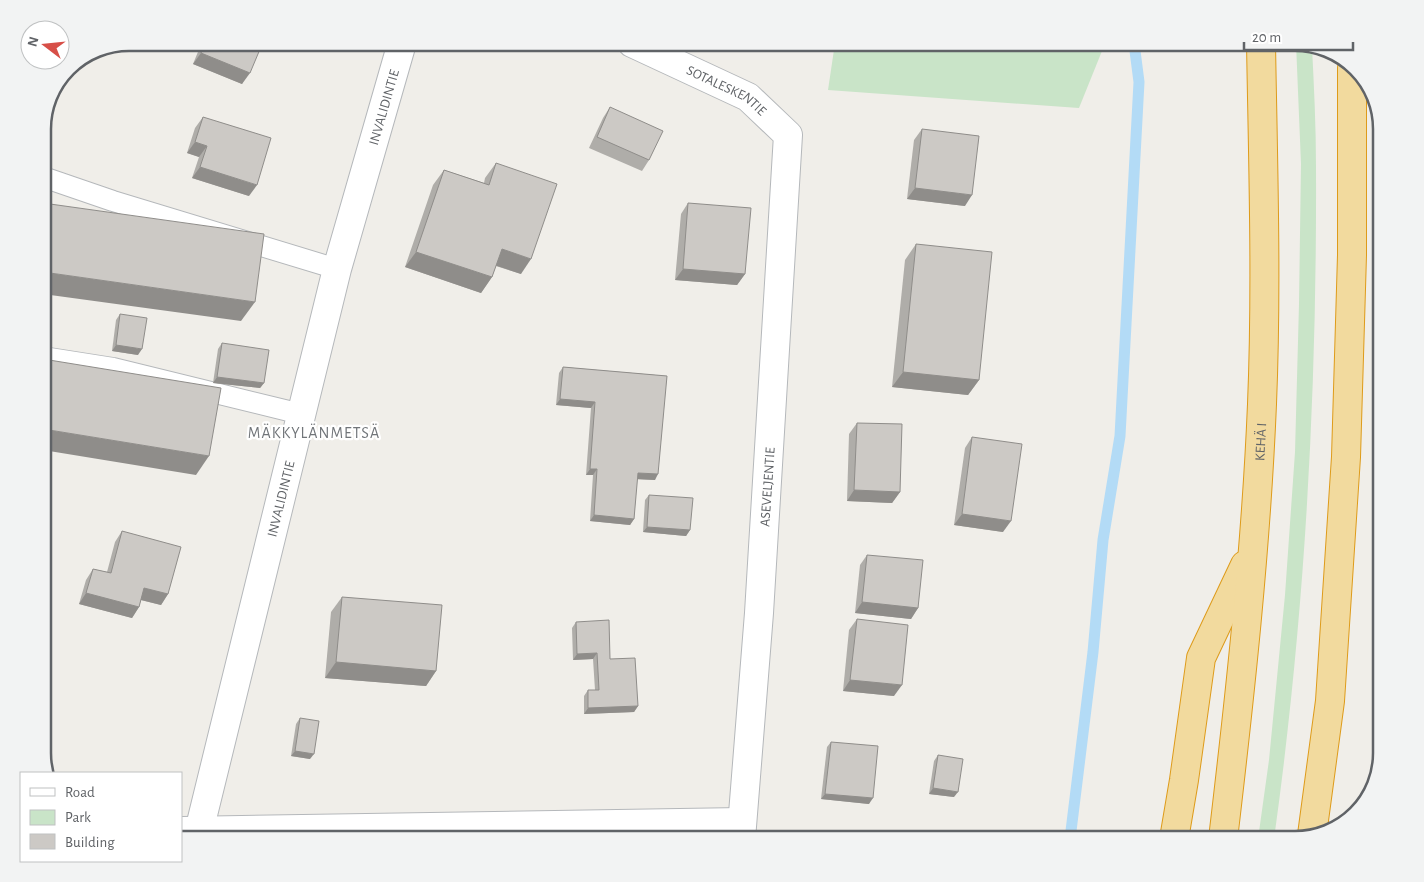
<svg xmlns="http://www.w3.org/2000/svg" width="1424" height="882" font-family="'Alegreya Sans',sans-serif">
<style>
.green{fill:#c9e4c8}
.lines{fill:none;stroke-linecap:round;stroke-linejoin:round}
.stream{stroke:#b3dbf6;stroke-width:11}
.lane-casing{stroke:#b5b8bb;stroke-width:22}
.street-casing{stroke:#b5b8bb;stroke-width:30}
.highway-casing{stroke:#de9b1a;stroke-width:30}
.lane{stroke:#fff;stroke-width:20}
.street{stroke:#fff;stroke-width:28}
.highway{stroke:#f2da9e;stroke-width:28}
.wall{fill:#afada9}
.shaded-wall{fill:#8f8d8a}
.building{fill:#ccc9c5;stroke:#8f8d8a}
.labels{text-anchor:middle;stroke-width:4.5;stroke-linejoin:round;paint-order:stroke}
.street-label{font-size:14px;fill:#606367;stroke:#fff}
.quarter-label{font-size:16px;letter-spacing:1px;fill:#717579;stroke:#fff}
.rim{fill:none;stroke:#606367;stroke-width:2.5}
</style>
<rect width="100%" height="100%" fill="#f0eee9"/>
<g class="green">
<path d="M 835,43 L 1103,43 L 1104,46 L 1079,108 L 828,90 Z"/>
<path d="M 1296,43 L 1312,47 C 1314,87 1316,127 1316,167 C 1317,392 1305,617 1274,839 L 1258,839 L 1269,760 L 1285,595 L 1295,452 L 1299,304 L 1301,164 Z"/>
</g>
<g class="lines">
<path class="stream" d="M 1070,839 L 1093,652 L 1103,540 L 1120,436 L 1139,82 L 1134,43"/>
<defs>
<g id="lane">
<path d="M 43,177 L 113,201 L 337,269"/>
<path d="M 43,357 L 113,368 L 301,414"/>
</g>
<g id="street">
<path id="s1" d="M 632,43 L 748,97 L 788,135 L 759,613 L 741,839"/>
<path d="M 183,831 L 742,822"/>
<path id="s2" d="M 195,839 L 199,831 L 337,269 L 402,43"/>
</g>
<g id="highway">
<path d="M 1312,835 L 1330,701 L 1346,457 L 1352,255 L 1352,68"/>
<path d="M 1174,839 L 1184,780 L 1201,658 L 1245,565"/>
<path id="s3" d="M 1223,839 C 1240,695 1256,549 1262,404 C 1267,283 1263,163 1261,43"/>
</g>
</defs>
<use href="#lane" class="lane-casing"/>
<use href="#street" class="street-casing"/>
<use href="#highway" class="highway-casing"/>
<use href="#lane" class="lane"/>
<use href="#street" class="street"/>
<use href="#highway" class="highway"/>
</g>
<g class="wall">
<path d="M 202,42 L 263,42 L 242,84 L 193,64 Z"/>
<path d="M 767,42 L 794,42 L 787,52 Z"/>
<path d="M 610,107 L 649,160 L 642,171 L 589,148 L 603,118 Z"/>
<path d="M 203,117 L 249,196 L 192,178 L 199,157 L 187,153 L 195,128 Z"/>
<path d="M 922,129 L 965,206 L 907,199 L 914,140 Z"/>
<path d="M 496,163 L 521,274 L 496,266 L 492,277 L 481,293 L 405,267 L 433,185 L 444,170 L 484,183 L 485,178 Z"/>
<path d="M 688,203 L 745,274 L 737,285 L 675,280 L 681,214 Z"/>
<path d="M 916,244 L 979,380 L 968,395 L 892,387 L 905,260 Z"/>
<path d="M 120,314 L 138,355 L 112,351 L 116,320 Z"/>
<path d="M 222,343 L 264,383 L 260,388 L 213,383 L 218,349 Z"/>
<path d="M 563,367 L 667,376 L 655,480 L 637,479 L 634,519 L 630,525 L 590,521 L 593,475 L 586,475 L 591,408 L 556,405 L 559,373 Z"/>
<path d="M 857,423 L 900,492 L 892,503 L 847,501 L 849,434 Z"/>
<path d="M 972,437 L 1003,532 L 954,525 L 965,448 Z"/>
<path d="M 649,495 L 690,530 L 686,536 L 643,532 L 645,500 Z"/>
<path d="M 122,531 L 168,594 L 161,605 L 141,600 L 139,607 L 132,618 L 79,604 L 86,580 L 93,569 L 107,572 L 115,542 Z"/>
<path d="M 867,555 L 918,608 L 911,619 L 855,613 L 860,565 Z"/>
<path d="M 342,597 L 436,671 L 426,686 L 325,678 L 331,612 Z"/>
<path d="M 857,619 L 894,696 L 843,691 L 849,630 Z"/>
<path d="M 576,622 L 610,659 L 638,706 L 634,712 L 584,714 L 584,696 L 588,690 L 595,690 L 593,659 L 573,660 L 572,628 Z"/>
<path d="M 300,718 L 310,759 L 291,756 L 296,724 Z"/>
<path d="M 831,742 L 869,804 L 821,799 L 827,747 Z"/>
<path d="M 938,755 L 954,797 L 929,794 L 934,761 Z"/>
</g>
<g class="shaded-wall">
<path d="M 201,53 L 250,73 L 242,84 L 193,64 Z"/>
<path d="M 195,142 L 207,146 L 199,157 L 187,153 Z"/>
<path d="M 200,167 L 257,185 L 249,196 L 192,178 Z"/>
<path d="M 915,188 L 972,195 L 965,206 L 907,199 Z"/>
<path d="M 502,249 L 531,259 L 521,274 L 491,264 Z"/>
<path d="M 416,252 L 492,277 L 481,293 L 405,267 Z"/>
<path d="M 683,269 L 745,274 L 737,285 L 675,280 Z"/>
<path d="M 43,272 L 255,302 L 241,321 L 43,294 Z"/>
<path d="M 116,345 L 142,349 L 138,355 L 112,351 Z"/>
<path d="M 903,372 L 979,380 L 968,395 L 892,387 Z"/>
<path d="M 217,377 L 264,383 L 260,388 L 213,383 Z"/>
<path d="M 560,399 L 595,402 L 591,408 L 556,405 Z"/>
<path d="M 43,429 L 209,456 L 196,475 L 43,450 Z"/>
<path d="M 590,469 L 597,469 L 593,475 L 586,475 Z"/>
<path d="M 638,473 L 658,474 L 655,480 L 634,479 Z"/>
<path d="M 854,490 L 900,492 L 892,503 L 847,501 Z"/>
<path d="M 962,514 L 1011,521 L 1003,532 L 954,525 Z"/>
<path d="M 594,515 L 634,519 L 630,525 L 590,521 Z"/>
<path d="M 647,527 L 690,530 L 686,536 L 643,532 Z"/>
<path d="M 144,588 L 168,594 L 161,605 L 137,599 Z"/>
<path d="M 86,593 L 139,607 L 132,618 L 79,604 Z"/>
<path d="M 862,602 L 918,608 L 911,619 L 855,613 Z"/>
<path d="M 597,653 L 593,659 L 573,660 L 577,654 Z"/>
<path d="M 336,662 L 436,671 L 426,686 L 325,678 Z"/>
<path d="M 850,680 L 902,685 L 894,696 L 843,691 Z"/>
<path d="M 638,706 L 634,712 L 584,714 L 588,708 Z"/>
<path d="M 295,751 L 314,754 L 310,759 L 291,756 Z"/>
<path d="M 933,788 L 958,792 L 954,797 L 929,794 Z"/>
<path d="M 825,794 L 873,798 L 869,804 L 821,799 Z"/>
</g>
<g class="building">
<path d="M 205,42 L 263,42 L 250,73 L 201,53 Z"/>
<path d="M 610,107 L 663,131 L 649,160 L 597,137 Z"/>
<path d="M 203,117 L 271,138 L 257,185 L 200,167 L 207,146 L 195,142 Z"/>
<path d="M 922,129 L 979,136 L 972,195 L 915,188 Z"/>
<path d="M 496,163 L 557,184 L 531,259 L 502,249 L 492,277 L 416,252 L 444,170 L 489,185 Z"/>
<path d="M 43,203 L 264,234 L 255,302 L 43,272 Z"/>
<path d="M 688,203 L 751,208 L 745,274 L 683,269 Z"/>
<path d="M 916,244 L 992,252 L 979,380 L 903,372 Z"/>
<path d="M 120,314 L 147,318 L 142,349 L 116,345 Z"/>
<path d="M 222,343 L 269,350 L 264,383 L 217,377 Z"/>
<path d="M 43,359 L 221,388 L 209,456 L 43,429 Z"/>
<path d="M 563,367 L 667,376 L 658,474 L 638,473 L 634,519 L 594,515 L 597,469 L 590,469 L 595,402 L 560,399 Z"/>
<path d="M 857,423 L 902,424 L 900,492 L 854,490 Z"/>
<path d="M 972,437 L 1022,444 L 1011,521 L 962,514 Z"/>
<path d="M 649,495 L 693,498 L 690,530 L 647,527 Z"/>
<path d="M 122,531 L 181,547 L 168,594 L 144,588 L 139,607 L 86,593 L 93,569 L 111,573 Z"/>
<path d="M 867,555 L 923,560 L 918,608 L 862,602 Z"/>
<path d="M 342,597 L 442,605 L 436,671 L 336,662 Z"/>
<path d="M 857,619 L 908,625 L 902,685 L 850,680 Z"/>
<path d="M 609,620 L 610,659 L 635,658 L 638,706 L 588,708 L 588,690 L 599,690 L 597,653 L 577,654 L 576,622 Z"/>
<path d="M 300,718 L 319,721 L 314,754 L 295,751 Z"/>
<path d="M 831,742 L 878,746 L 873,798 L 825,794 Z"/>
<path d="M 938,755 L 963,759 L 958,792 L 933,788 Z"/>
</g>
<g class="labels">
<g class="street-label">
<text dy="5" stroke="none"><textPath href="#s1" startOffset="106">SOTALESKENTIE</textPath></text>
<text dy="5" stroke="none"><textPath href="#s2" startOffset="756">INVALIDINTIE</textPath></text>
<text dy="5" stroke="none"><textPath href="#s3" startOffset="399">KEHÄ I</textPath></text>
<text transform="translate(767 487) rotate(-86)" y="5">ASEVELJENTIE</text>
<text dy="5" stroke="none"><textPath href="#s2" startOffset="351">INVALIDINTIE</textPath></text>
</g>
<g class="quarter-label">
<text x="314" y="438">MÄKKYLÄNMETSÄ</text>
</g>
</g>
<path d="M0 0H1424V882H0ZM129 51H1295A78 78 0 0 1 1373 129V753A78 78 0 0 1 1295 831H129A78 78 0 0 1 51 753V129A78 78 0 0 1 129 51Z" fill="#f2f3f3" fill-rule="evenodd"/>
<path class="rim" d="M129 51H1295A78 78 0 0 1 1373 129V753A78 78 0 0 1 1295 831H129A78 78 0 0 1 51 753V129A78 78 0 0 1 129 51Z"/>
<rect x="20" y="772" width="162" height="90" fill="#ffffff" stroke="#bfc1c2"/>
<rect x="30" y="788" width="25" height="8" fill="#ffffff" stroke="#bfc1c2"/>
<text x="65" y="797" font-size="15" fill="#606367">Road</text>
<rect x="30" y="810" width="25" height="15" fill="#c9e4c8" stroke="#bfc1c2"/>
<text x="65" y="822" font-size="15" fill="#606367">Park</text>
<rect x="30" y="834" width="25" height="15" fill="#ccc9c5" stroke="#bfc1c2"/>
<text x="65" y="847" font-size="15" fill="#606367">Building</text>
<g transform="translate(45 45) rotate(286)"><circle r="24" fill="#ffffff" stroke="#bfc1c2"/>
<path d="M0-4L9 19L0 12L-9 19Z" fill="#d74f48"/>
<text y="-8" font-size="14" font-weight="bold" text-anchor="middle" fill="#606367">N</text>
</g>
<path d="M1244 42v8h109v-8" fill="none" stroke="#606367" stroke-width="2.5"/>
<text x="1252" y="42" font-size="15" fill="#606367" stroke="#ffffff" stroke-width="4" paint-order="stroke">20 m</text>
</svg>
